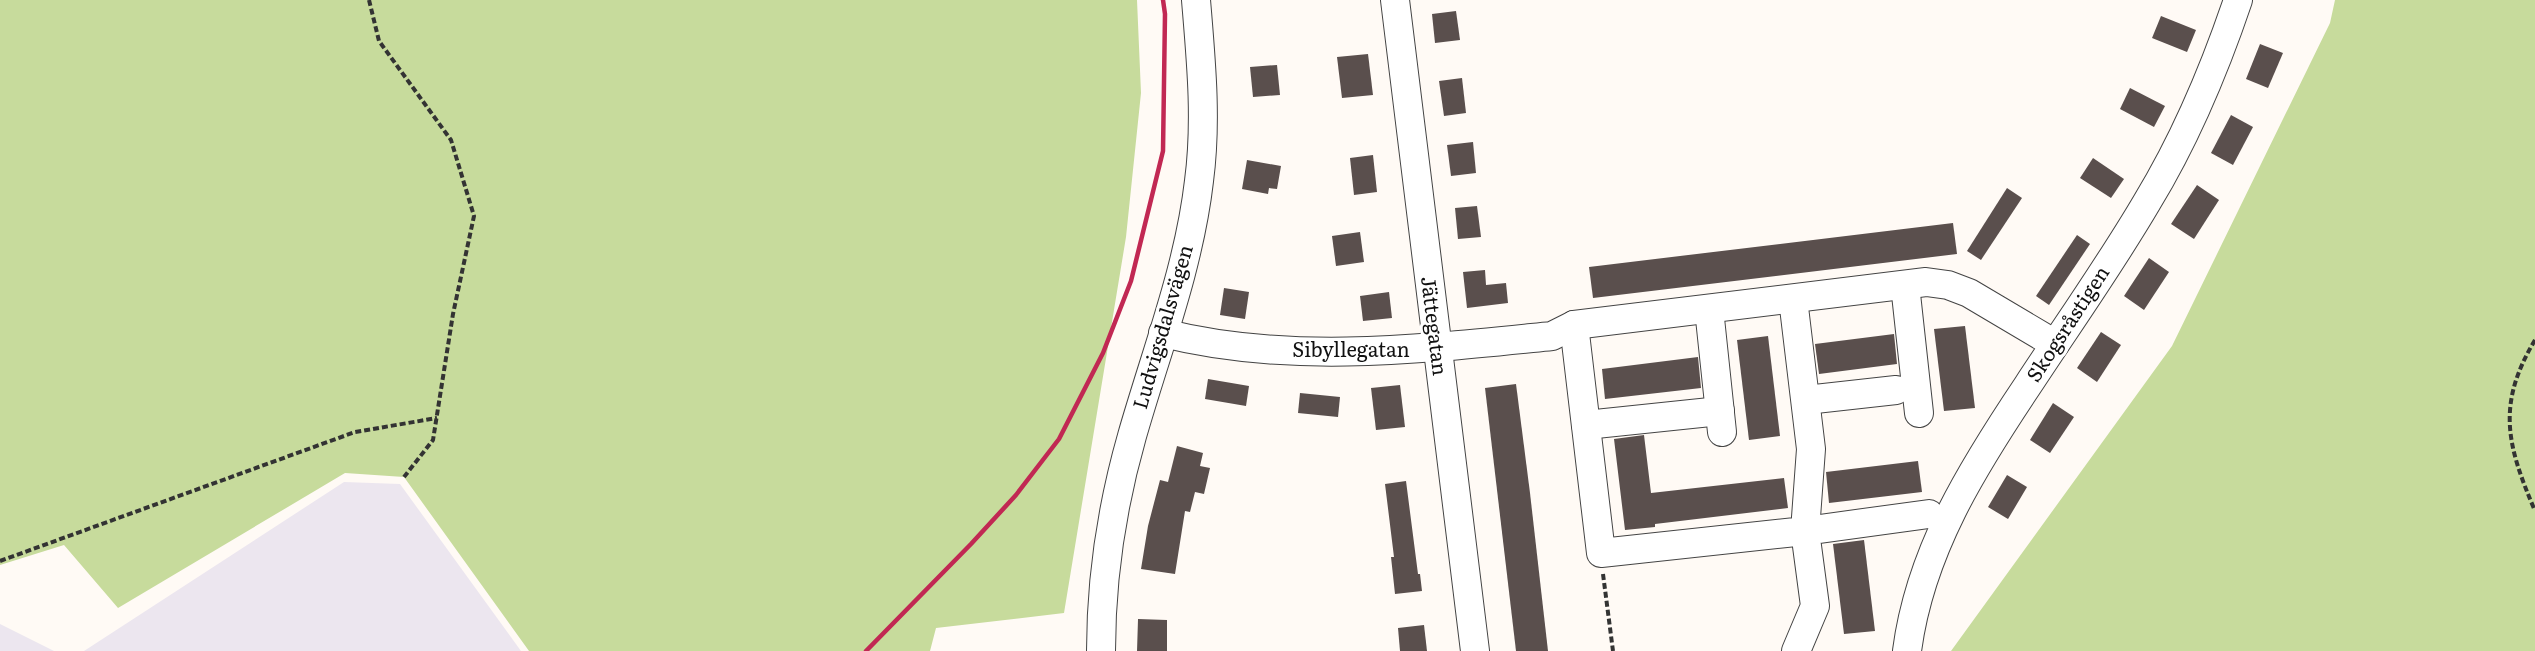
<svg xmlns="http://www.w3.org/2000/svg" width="2535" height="651" font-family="Literata,serif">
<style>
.industrial{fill:#ece6ef}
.forest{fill:#c7db9c}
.building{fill:#5a4f4d}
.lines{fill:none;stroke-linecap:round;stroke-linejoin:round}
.minor-casing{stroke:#444;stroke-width:30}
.path{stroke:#333;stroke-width:4;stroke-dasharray:6 3;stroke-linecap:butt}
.minor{stroke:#fff;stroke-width:28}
.rail{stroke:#c12853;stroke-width:4.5}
.labels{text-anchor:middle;stroke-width:6;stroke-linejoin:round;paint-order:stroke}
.street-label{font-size:20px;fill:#111;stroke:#fff}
</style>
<rect width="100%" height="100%" fill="#fffaf5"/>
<g class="industrial">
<path d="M 344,482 L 400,484 L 521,651 L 84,651 Z"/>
<path d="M 0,624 L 54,651 L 0,651 Z"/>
</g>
<g class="forest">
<path d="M 0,0 L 1137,0 L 1141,93 L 1126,237 L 1064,613 L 936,628 L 930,651 L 529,651 L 404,477 L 345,473 L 118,608 L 64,545 L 0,565 Z"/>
<path d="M 2335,0 L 2535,0 L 2535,651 L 1951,651 L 2172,346 L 2330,23 Z"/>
</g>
<g class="building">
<path d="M 1456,11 L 1460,40 L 1435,43 L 1432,14 Z"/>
<path d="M 2161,16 L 2196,30 L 2187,52 L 2152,38 Z"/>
<path d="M 2260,44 L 2283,53 L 2268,88 L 2246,79 Z"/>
<path d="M 1368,54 L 1373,95 L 1342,98 L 1337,57 Z"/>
<path d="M 1277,65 L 1280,95 L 1253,97 L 1250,67 Z"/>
<path d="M 1462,78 L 1466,113 L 1444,116 L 1439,81 Z"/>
<path d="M 2130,88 L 2165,106 L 2154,127 L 2120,109 Z"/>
<path d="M 2231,115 L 2253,127 L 2233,165 L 2211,153 Z"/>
<path d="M 1473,142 L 1476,173 L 1451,176 L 1447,145 Z"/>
<path d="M 1373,155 L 1377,192 L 1354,195 L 1350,158 Z"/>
<path d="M 2093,158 L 2124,179 L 2111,198 L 2080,178 Z"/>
<path d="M 1247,160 L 1281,166 L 1277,189 L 1269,188 L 1268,194 L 1242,189 Z"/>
<path d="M 2197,185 L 2219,200 L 2194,239 L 2171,224 Z"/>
<path d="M 2007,188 L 2022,198 L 1981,260 L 1967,251 Z"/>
<path d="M 1477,206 L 1481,237 L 1458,239 L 1455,208 Z"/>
<path d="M 1953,223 L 1957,254 L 1593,298 L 1589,267 Z"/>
<path d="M 1360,232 L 1364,262 L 1336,266 L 1332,236 Z"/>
<path d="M 2077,235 L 2090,244 L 2049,305 L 2036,296 Z"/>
<path d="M 2149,258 L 2169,272 L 2144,310 L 2124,296 Z"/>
<path d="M 1485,270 L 1486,285 L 1506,283 L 1508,303 L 1467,308 L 1463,272 Z"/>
<path d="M 1224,288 L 1249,292 L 1245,319 L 1220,315 Z"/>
<path d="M 1389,292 L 1392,318 L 1363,321 L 1360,296 Z"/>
<path d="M 1965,326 L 1975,408 L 1944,411 L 1934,329 Z"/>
<path d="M 2101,332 L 2121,345 L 2097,382 L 2077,368 Z"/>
<path d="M 1894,334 L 1897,364 L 1819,374 L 1815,344 Z"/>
<path d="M 1768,336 L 1780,436 L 1749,440 L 1737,340 Z"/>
<path d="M 1698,357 L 1701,388 L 1605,399 L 1602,369 Z"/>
<path d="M 1208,379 L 1249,386 L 1246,406 L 1205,399 Z"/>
<path d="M 1516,384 L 1530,493 L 1548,651 L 1516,651 L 1485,388 Z"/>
<path d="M 1400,385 L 1405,427 L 1376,430 L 1371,388 Z"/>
<path d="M 1300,393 L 1340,397 L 1338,417 L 1298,413 Z"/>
<path d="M 2053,403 L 2074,417 L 2050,453 L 2030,440 Z"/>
<path d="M 1644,435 L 1651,493 L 1784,478 L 1788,508 L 1655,524 L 1655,527 L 1625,530 L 1614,439 Z"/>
<path d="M 1177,446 L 1203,453 L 1200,466 L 1210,468 L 1204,494 L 1195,492 L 1190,512 L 1185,511 L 1175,574 L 1141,569 L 1148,526 L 1160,480 L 1168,482 Z"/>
<path d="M 1918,461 L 1922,492 L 1829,503 L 1826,472 Z"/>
<path d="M 2007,475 L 2027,487 L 2008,519 L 1988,507 Z"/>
<path d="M 1406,481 L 1418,574 L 1420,574 L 1422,591 L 1395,594 L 1391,557 L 1394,557 L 1385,484 Z"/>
<path d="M 1864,540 L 1875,631 L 1844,634 L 1833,544 Z"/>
<path d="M 1138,619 L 1167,620 L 1167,651 L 1137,651 Z"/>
<path d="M 1424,625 L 1427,651 L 1400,651 L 1398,628 Z"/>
</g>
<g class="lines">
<defs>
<g id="minor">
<path d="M 1395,0 L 1475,651"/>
<path d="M 1905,285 L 1919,413"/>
<path d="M 1709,309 L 1722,432"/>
<path d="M 1574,325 L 1601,553 L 1805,531 L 1811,449 L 1793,299"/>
<path d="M 1163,333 C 1290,365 1423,349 1552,336 L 1574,325 L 1926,282 L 1948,285 L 1969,293 L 2055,344"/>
<path d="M 1806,400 L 1896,390"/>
<path d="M 1586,425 L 1720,411"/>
<path d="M 1101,651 C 1101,578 1112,506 1132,436 C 1156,352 1189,268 1199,181 C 1207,121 1201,60 1196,0"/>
<path d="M 1796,651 L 1815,606 L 1805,531 L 1929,514"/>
<path d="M 1907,651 C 1920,551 1973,467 2028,385 C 2068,324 2110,265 2147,202 C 2186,138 2214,71 2238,0"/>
</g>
</defs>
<use href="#minor" class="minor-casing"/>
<g class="path">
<path d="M 369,0 L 379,41 L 451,140 L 474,216 L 453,314 L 433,440 L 404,477"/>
<path d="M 2535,340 C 2496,405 2507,445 2535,511"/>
<path d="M 0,561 L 355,432 L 437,418"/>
<path d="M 1603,574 L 1613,651"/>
</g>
<use href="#minor" class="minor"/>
<path class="rail" d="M 866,651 L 971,544 L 1016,495 L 1059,439 L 1103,353 L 1131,281 L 1163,151 L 1165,14 L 1163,0"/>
</g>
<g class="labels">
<g class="street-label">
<text transform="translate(2068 324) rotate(-57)" y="7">Skogsråstigen</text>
<text transform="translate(1434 326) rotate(83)" y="7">Jättegatan</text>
<text transform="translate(1163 327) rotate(-74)" y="7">Ludvigsdalsvägen</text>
<text x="1351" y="357">Sibyllegatan</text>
</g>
</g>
</svg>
